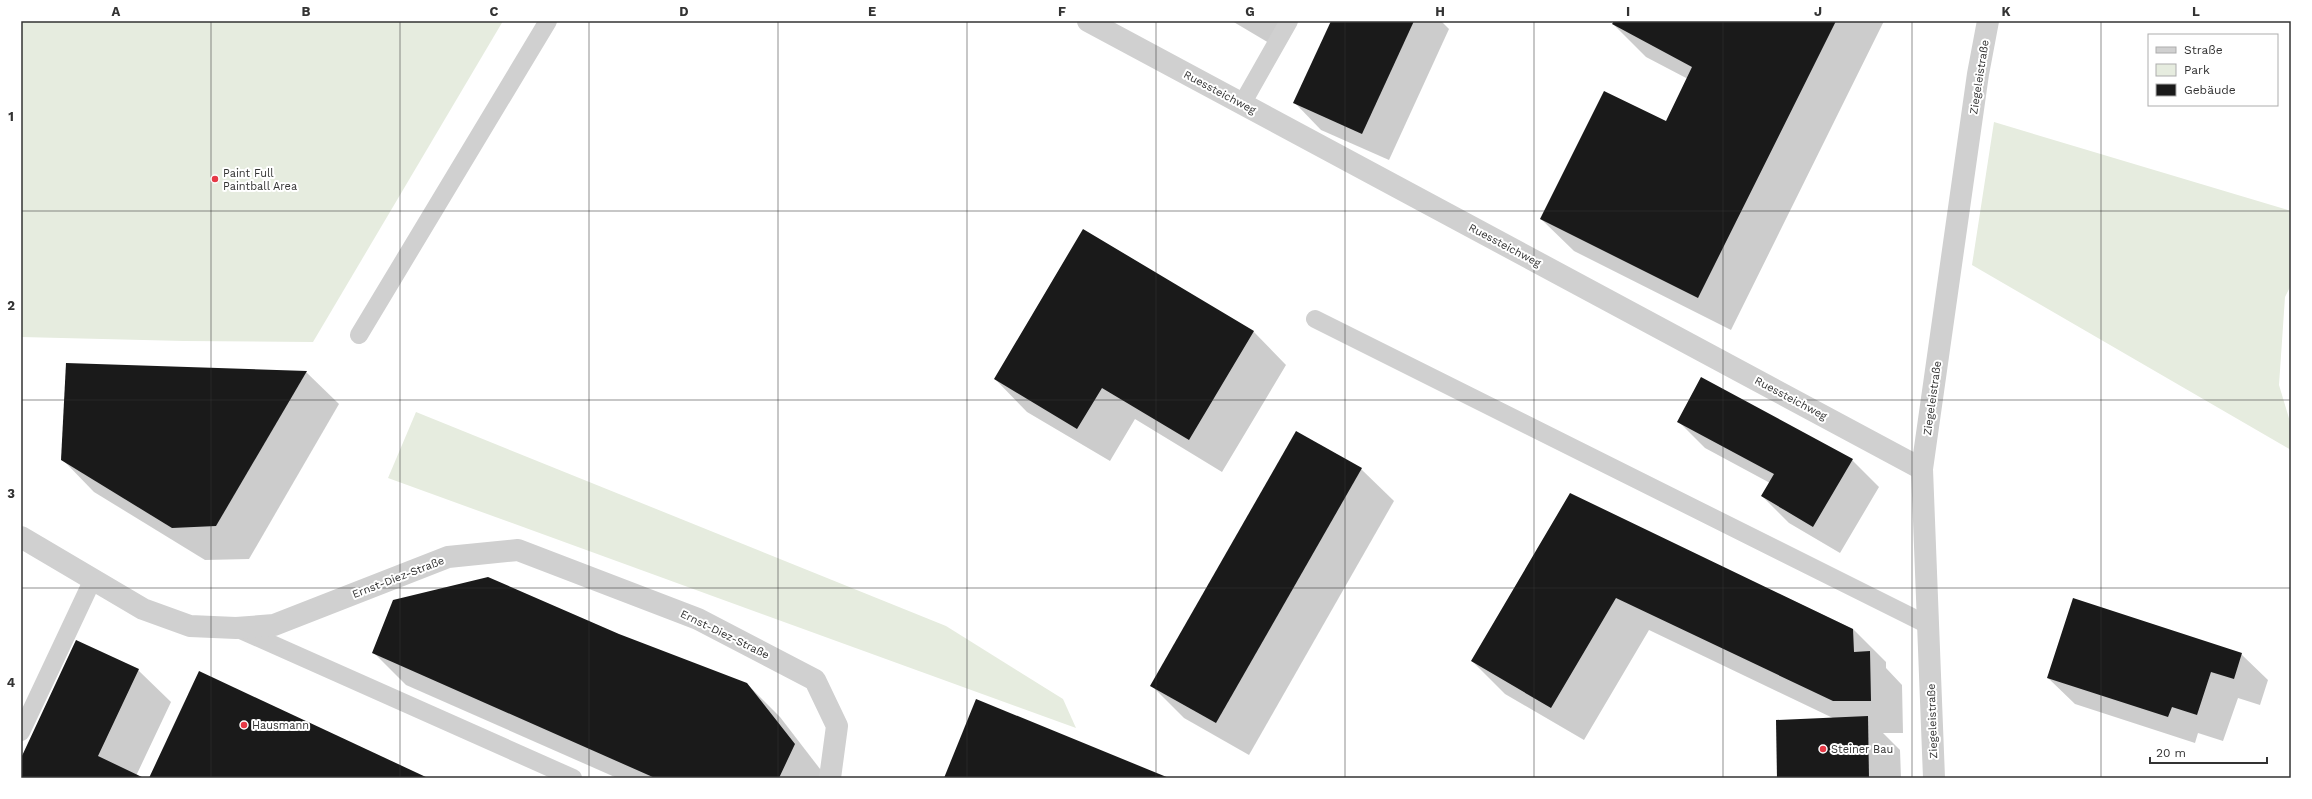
<svg xmlns="http://www.w3.org/2000/svg" width="2312" height="799" font-family="'Work Sans',sans-serif">
<style>
.green{fill:#e6ecdf}
.shadow{fill:#0003}
.building{fill:#1a1a1a}
.lines{fill:none;stroke-linecap:round;stroke-linejoin:round}
.lane{stroke:#d0d0d0;stroke-width:18}
.street{stroke:#d0d0d0;stroke-width:22}
.grid{fill:none;stroke:#333;stroke-width:1;stroke-opacity:0.55}
.poi-dot{fill:#e63946;stroke:#fff;stroke-width:1.5}
.labels{text-anchor:middle;stroke-width:4;stroke-linejoin:round;paint-order:stroke}
.street-label{font-size:11px;fill:#333;stroke:#fff}
.poi-label{font-size:11px;fill:#333;stroke:#fff;text-anchor:start}
.neatline{fill:none;stroke:#333;stroke-width:1.5}
.grid-label{font-size:13px;text-anchor:middle;font-weight:bold;fill:#333}
</style>
<rect width="100%" height="100%" fill="#fff"/>
<g class="green">
<path d="M 21,21 L 503,21 L 313,342 L 184,341 L 21,337 Z"/>
<path d="M 1994,122 L 2291,211 L 2291,285 L 2285,297 L 2279,385 L 2291,425 L 2291,450 L 1972,265 Z"/>
<path d="M 416,412 L 946,626 L 1063,699 L 1076,728 L 388,478 Z"/>
</g>
<g class="shadow">
<path d="M 1232,21 L 1296,21 L 1279,49 Z"/>
<path d="M 1332,21 L 1441,21 L 1449,29 L 1389,160 L 1321,130 L 1295,103 Z"/>
<path d="M 1615,21 L 1884,21 L 1731,330 L 1574,251 L 1541,219 L 1667,123 L 1688,79 L 1646,57 L 1613,24 Z"/>
<path d="M 1084,230 L 1254,332 L 1286,365 L 1222,472 L 1135,419 L 1110,461 L 1027,412 L 995,379 Z"/>
<path d="M 67,364 L 306,372 L 339,404 L 249,559 L 205,560 L 94,492 L 62,459 Z"/>
<path d="M 1678,421 L 1852,460 L 1879,487 L 1840,553 L 1789,523 L 1762,496 L 1770,483 L 1705,448 Z"/>
<path d="M 1361,469 L 1394,501 L 1249,755 L 1184,718 L 1151,685 Z"/>
<path d="M 1570,495 L 1853,629 L 1886,662 L 1886,668 L 1902,685 L 1903,733 L 1883,733 L 1900,750 L 1901,778 L 1778,778 L 1835,719 L 1649,630 L 1584,740 L 1505,694 L 1472,661 Z"/>
<path d="M 619,635 L 747,684 L 780,717 L 827,778 L 617,778 L 406,685 L 373,652 Z"/>
<path d="M 2241,654 L 2268,680 L 2260,705 L 2238,698 L 2223,741 L 2198,733 L 2195,743 L 2075,704 L 2048,678 Z"/>
<path d="M 138,670 L 171,702 L 136,776 L 142,778 L 21,778 L 21,761 Z"/>
</g>
<g class="building">
<path d="M 1331,21 L 1414,21 L 1362,134 L 1293,103 Z"/>
<path d="M 1614,21 L 1836,21 L 1698,298 L 1540,219 L 1604,91 L 1666,121 L 1692,67 L 1612,24 Z"/>
<path d="M 1083,229 L 1254,331 L 1189,440 L 1102,388 L 1077,429 L 994,379 Z"/>
<path d="M 66,363 L 307,371 L 216,526 L 172,528 L 61,460 Z"/>
<path d="M 1701,377 L 1853,459 L 1813,527 L 1761,496 L 1774,474 L 1677,422 Z"/>
<path d="M 1296,431 L 1362,468 L 1216,723 L 1150,686 Z"/>
<path d="M 1570,493 L 1853,629 L 1854,652 L 1870,651 L 1871,701 L 1833,701 L 1616,598 L 1551,708 L 1471,661 Z"/>
<path d="M 488,577 L 619,634 L 747,683 L 795,744 L 779,778 L 655,778 L 372,653 L 393,600 Z"/>
<path d="M 2073,598 L 2242,653 L 2234,679 L 2211,672 L 2197,715 L 2172,707 L 2168,717 L 2047,678 Z"/>
<path d="M 76,640 L 139,669 L 98,756 L 144,778 L 21,778 L 21,758 Z"/>
<path d="M 199,671 L 428,778 L 149,778 Z"/>
<path d="M 976,699 L 1169,778 L 944,778 Z"/>
<path d="M 1868,716 L 1869,778 L 1777,778 L 1776,720 Z"/>
</g>
<g class="lines">
<g class="lane">
<path d="M 1242,104 L 1289,21"/>
<path d="M 1315,319 L 1928,625"/>
<path d="M 359,335 L 548,21"/>
<path d="M 236,628 L 573,778"/>
<path d="M 21,732 L 93,579"/>
</g>
<g class="street">
<path d="M 1088,21 L 1922,469"/>
<path d="M 21,537 L 143,609 L 190,626 L 236,628 L 274,625 L 448,557 L 518,550 L 698,619 L 815,680 L 837,726 L 830,778"/>
<path d="M 1934,778 L 1922,469 L 1978,74 L 1988,21"/>
</g>
</g>
<path class="grid" d="M 211,21 L 211,778M 400,21 L 400,778M 589,21 L 589,778M 778,21 L 778,778M 967,21 L 967,778M 1156,21 L 1156,778M 1345,21 L 1345,778M 1534,21 L 1534,778M 1723,21 L 1723,778M 1912,21 L 1912,778M 2101,21 L 2101,778M 21,211 L 2291,211M 21,400 L 2291,400M 21,588 L 2291,588"/>
<g class="poi-dot">
<circle cx="215" cy="179" r="4"/>
<circle cx="244" cy="725" r="4"/>
<circle cx="1823" cy="749" r="4"/>
</g>
<g class="labels">
<g class="street-label">
<text transform="translate(1979 77) rotate(-81)" y="4">Ziegeleistraße</text>
<text transform="translate(1220 92) rotate(28)" y="4">Ruessteichweg</text>
<text transform="translate(1505 245) rotate(28)" y="4">Ruessteichweg</text>
<text transform="translate(1791 398) rotate(28)" y="4">Ruessteichweg</text>
<text transform="translate(1932 398) rotate(-82)" y="4">Ziegeleistraße</text>
<text transform="translate(398 577) rotate(-21)" y="4">Ernst-Diez-Straße</text>
<text transform="translate(725 634) rotate(26)" y="4">Ernst-Diez-Straße</text>
<text transform="translate(1932 721) rotate(-92)" y="4">Ziegeleistraße</text>
</g>
<g class="poi-label">
<text x="223" y="177">Paint Full<tspan x="223" dy="13">Paintball Area</tspan></text>
<text x="252" y="729">Hausmann</text>
<text x="1831" y="753">Steiner Bau</text>
</g>
</g>
<rect width="2312" height="799" fill="none" stroke="#ffffff" stroke-width="44"/>
<rect x="2148" y="34" width="130" height="72" fill="#ffffff" stroke="#adadad"/>
<rect x="2156" y="47" width="20" height="6" fill="#d0d0d0" stroke="#adadad"/>
<text x="2184" y="54" font-size="12" fill="#333333">Straße</text>
<rect x="2156" y="64" width="20" height="12" fill="#e6ecdf" stroke="#adadad"/>
<text x="2184" y="74" font-size="12" fill="#333333">Park</text>
<rect x="2156" y="84" width="20" height="12" fill="#1a1a1a" stroke="#adadad"/>
<text x="2184" y="94" font-size="12" fill="#333333">Gebäude</text>
<path d="M2150 757v6h117v-6" fill="none" stroke="#333333" stroke-width="2"/>
<text x="2156" y="757" font-size="12" fill="#333333" stroke="#ffffff" stroke-width="3" paint-order="stroke">20 m</text>
<rect x="22" y="22" width="2268" height="755" class="neatline"/>
<g class="grid-label">
<text x="116" y="16">A</text>
<text x="306" y="16">B</text>
<text x="494" y="16">C</text>
<text x="684" y="16">D</text>
<text x="872" y="16">E</text>
<text x="1062" y="16">F</text>
<text x="1250" y="16">G</text>
<text x="1440" y="16">H</text>
<text x="1628" y="16">I</text>
<text x="1818" y="16">J</text>
<text x="2006" y="16">K</text>
<text x="2196" y="16">L</text>
<text x="11" y="121">1</text>
<text x="11" y="310">2</text>
<text x="11" y="498">3</text>
<text x="11" y="687">4</text>
</g>
</svg>
